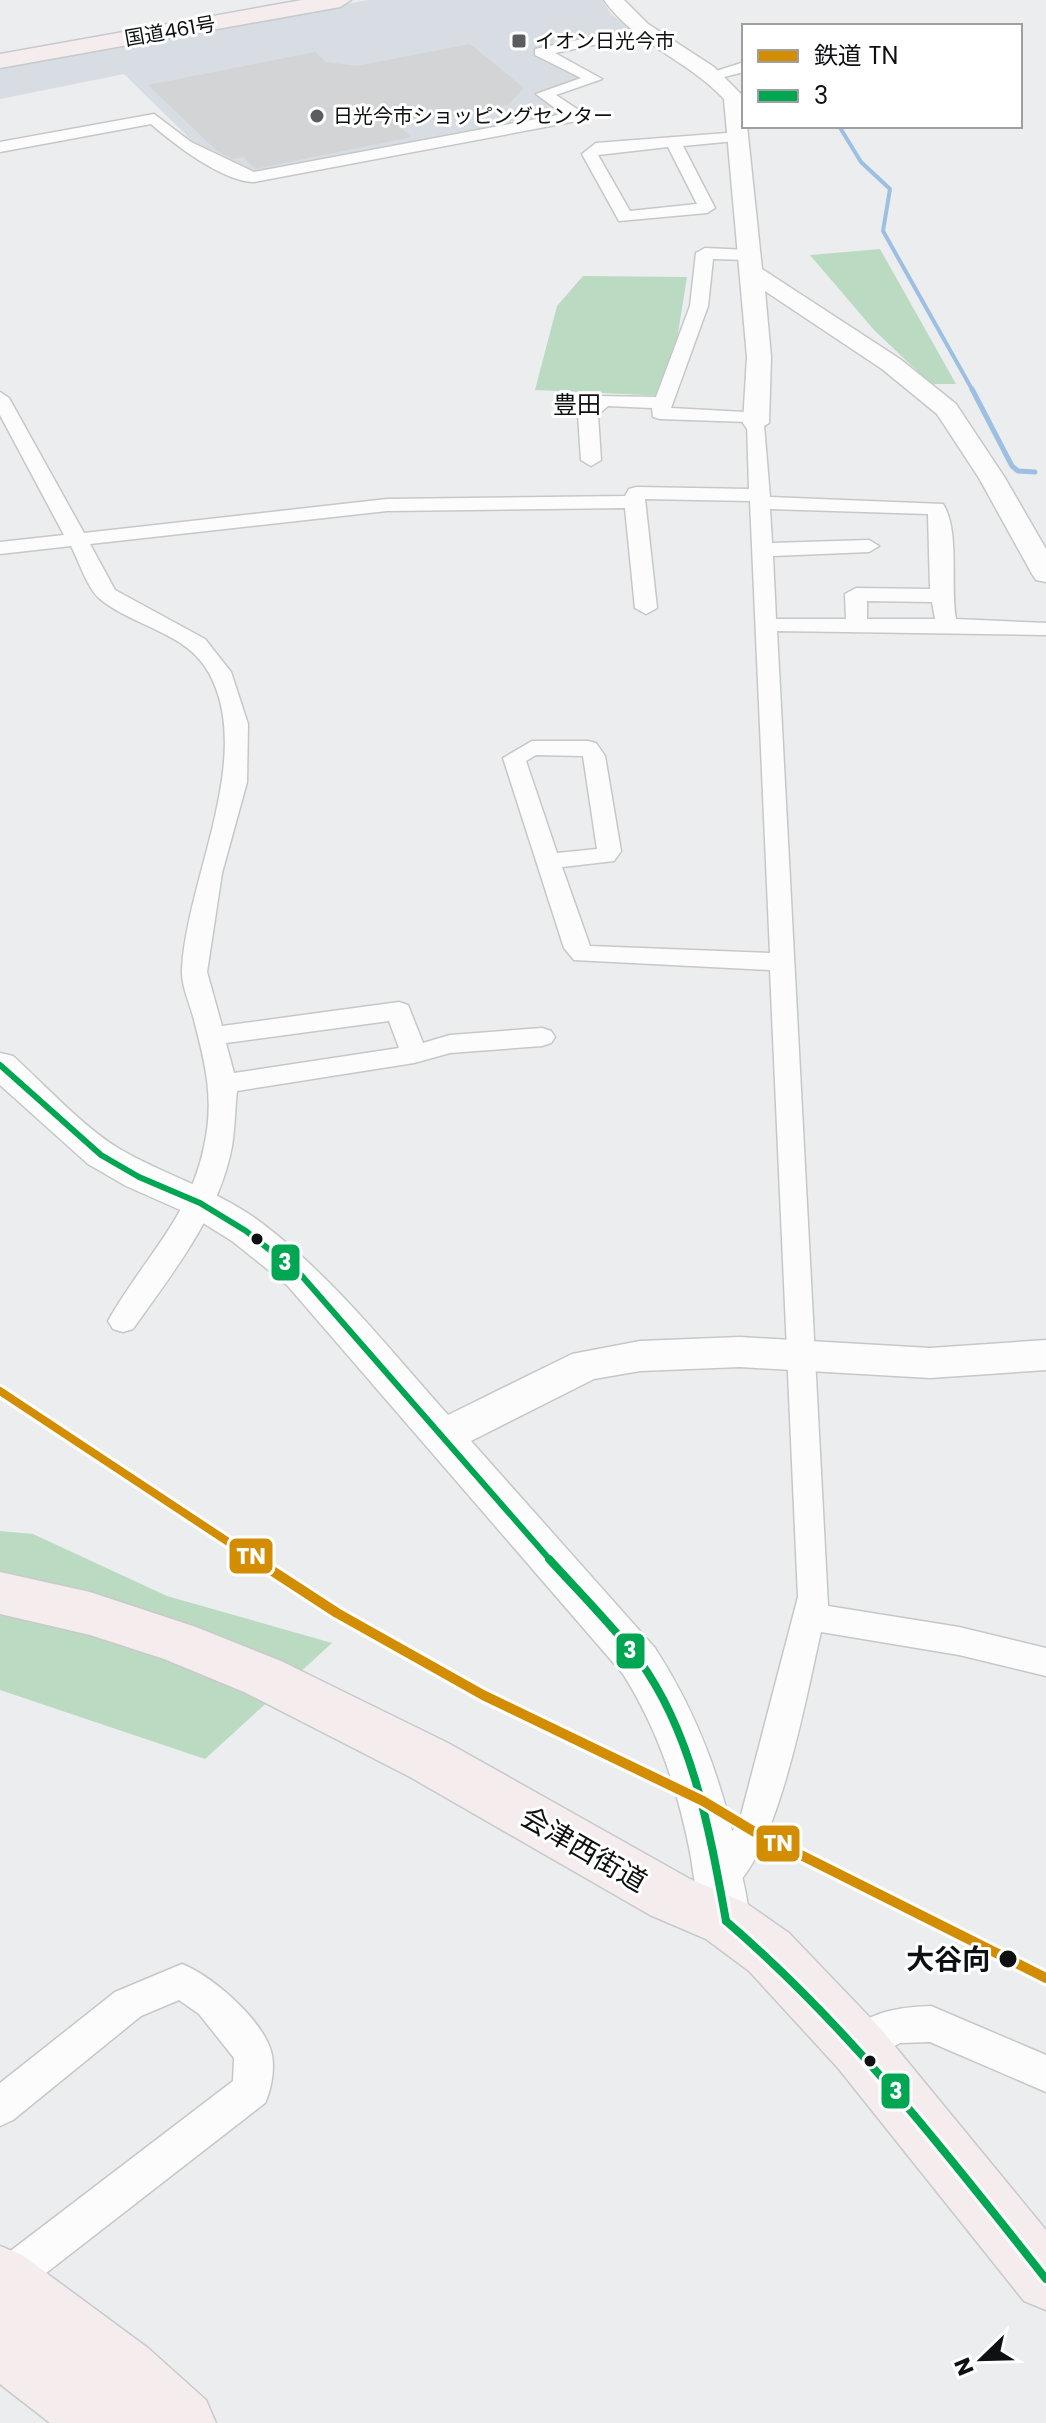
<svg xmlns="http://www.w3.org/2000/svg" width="1046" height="2423" font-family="Poppins,'Noto Sans JP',sans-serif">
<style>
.built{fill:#d7dde2}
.forest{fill:#badbc2}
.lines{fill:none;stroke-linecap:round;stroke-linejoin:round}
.stream-far1{stroke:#9dc0e2;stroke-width:4}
.stream{stroke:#9dc0e2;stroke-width:5}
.building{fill:#d3d4d6}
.street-casing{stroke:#c6c8c8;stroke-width:3}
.secondary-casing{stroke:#c6c8c8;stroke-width:3}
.highway-casing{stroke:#c8c9ca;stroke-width:3}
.street{fill:#fcfcfd;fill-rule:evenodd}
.secondary{fill:#fcfcfd;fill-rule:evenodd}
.highway{fill:#f4eced;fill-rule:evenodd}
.bus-1-far1-casing{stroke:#fff;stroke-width:12}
.bus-1-casing{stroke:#fff;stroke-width:14}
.bus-1-far1{stroke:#00a651;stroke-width:6}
.bus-1{stroke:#00a651;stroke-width:8}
.rail-1-far1-casing{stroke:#fff;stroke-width:14}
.rail-1-casing{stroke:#fff;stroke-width:16}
.rail-1-far1{stroke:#d28d03;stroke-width:8}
.rail-1{stroke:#d28d03;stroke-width:10}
.poi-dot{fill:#5c5d5f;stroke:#fff;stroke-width:3}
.bus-dot{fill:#0f1011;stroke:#fff;stroke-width:3}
.labels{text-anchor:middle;stroke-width:6;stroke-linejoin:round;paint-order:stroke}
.far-street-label{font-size:20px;fill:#0f1011;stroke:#fff}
.far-poi-label{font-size:20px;fill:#0f1011;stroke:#fff;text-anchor:start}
.far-quarter-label{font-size:24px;fill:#0f1011;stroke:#fff}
.near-street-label{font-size:28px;fill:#0f1011;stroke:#fff}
.near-stop-label{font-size:28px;font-weight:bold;fill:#0f1011;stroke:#fff;text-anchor:end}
.line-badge{stroke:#fff;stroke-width:3}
.badge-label{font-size:22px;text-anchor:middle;font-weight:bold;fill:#fff}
</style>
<rect width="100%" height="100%" fill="#ebedef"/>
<path class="built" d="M 368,0 L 602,0 L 611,14 L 631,29 L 535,50 L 536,54 L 583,79 L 538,93 L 568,115 L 231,179 L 124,74 L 0,99 L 0,66 Z"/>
<g class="forest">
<path d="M 880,249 L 956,384 L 931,384 L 874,330 L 810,255 Z"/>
<path d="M 583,276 L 687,277 L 668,396 L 535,390 L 557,306 Z"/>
<path d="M 0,1531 L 33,1534 L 167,1596 L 332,1643 L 205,1759 L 0,1690 Z"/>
</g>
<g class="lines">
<path class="stream-far1" d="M 839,126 L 861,162 L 890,189 L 883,231 L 973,391"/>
<path class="stream" d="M 972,389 L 1012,466 L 1018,471 L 1035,472"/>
</g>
<path class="building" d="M 470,44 L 524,88 L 508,105 L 400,127 L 411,137 L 255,169 L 243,157 L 233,159 L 217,151 L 148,85 L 315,52 L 326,62 L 357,66 Z"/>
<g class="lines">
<defs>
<g id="street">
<path d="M 645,26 L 652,30 L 650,33 L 555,53 L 602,79 L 556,95 L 583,113 L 583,119 L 577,121 L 254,182 C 223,182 174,144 151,124 L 0,152 L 0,142 L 154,114 L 191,142 L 254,172 L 563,114 L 536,94 L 581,78 L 535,55 L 535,49 Z"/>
<path d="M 744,62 L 744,72 L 712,80 L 704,75 Z"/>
<path d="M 740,132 L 746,134 L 746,140 L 683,146 L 715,208 L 707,213 L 619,221 L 582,154 L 596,143 ZM 668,147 L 697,204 L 630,211 L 598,155 Z"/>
<path d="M 705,248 L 749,250 L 758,255 L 749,260 L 713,259 L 708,306 L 671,408 L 763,413 L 770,497 L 943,504 C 960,530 950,586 956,619 L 1046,623 L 1046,635 L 777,631 L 828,1606 L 959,1627 L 1046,1648 L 1046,1676 L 959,1655 L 821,1632 C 807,1690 776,1876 719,1897 L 706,1892 L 701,1881 L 740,1819 L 798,1597 L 770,970 L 574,960 L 564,948 L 503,758 L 532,741 L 588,741 L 596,743 L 605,756 L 621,851 L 614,861 L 562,867 L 590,946 L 770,953 L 750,501 L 645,499 L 657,608 L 646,614 L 635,608 L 625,508 L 387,511 L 90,544 L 115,590 L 205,639 L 231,672 L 248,724 L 247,782 L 222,873 L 207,972 L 222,1026 L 399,1002 L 408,1005 L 423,1043 L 450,1035 L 542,1028 L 551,1031 L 555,1037 L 551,1043 L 542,1046 L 450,1053 L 414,1063 L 237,1091 C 235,1109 235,1128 232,1146 C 219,1216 173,1272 133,1329 L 123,1332 L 113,1329 L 108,1321 C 142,1260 189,1219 204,1147 C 215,1098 205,1063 193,1016 C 189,1002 181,984 182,969 C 187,878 255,757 209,673 C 187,632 134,627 100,599 C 87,588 79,561 71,546 L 0,554 L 0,542 L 64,535 L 0,415 L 0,392 L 9,398 L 84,533 L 387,499 L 625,496 L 629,489 L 636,487 L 749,489 L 747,422 L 660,419 L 653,417 L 652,408 L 608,406 L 598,415 L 601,460 L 591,466 L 581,460 L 578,414 L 596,396 L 656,397 L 690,306 L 696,253 ZM 770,509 L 928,514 L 930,589 L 856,588 L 845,594 L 846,619 L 776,619 L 773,556 L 869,552 L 879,546 L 869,540 L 772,543 ZM 867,601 L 932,602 L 935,619 L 867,619 ZM 536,755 L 583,756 L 597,849 L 557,853 L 526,761 ZM 389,1021 L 399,1048 L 234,1073 L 226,1043 Z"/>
<path d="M 182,1964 C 212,1976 259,2017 270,2048 C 276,2064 272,2088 265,2103 L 19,2294 L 5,2300 L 0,2298 L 0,2259 L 233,2081 L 234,2058 L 199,2014 L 179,2000 L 141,2016 L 13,2120 L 0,2126 L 0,2083 L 115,1992 Z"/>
<path d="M 931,2006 L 1046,2055 L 1046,2092 L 930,2042 L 900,2043 L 859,2066 L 846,2061 L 840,2048 C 855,2013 897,2007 931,2006 Z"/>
</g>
<g id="secondary">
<path d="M 604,0 L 624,0 L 648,24 L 714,67 L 744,97 L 744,126 L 747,126 L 762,269 L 900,359 L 956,404 L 1005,478 L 1046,549 L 1046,582 L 1036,580 L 1032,574 L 979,478 L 937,414 L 882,369 L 765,291 L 771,357 L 769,423 L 756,431 L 747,429 L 743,423 L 747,357 L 724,99 C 688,60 635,44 604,0 Z"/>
<path d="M 0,1053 L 13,1056 C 45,1085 82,1126 118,1148 C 165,1176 219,1190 263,1224 C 334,1278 389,1349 448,1415 L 572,1354 L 640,1341 L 740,1337 L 930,1348 L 1046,1340 L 1046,1370 L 930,1378 L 740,1367 L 640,1371 L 594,1379 L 471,1441 L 655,1648 C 700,1717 725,1790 741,1871 C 746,1895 753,1915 743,1937 L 726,1944 L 709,1937 C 696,1909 695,1877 689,1847 C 676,1784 657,1728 623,1674 L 287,1285 L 232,1241 L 187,1213 L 126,1186 L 88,1164 L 0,1085 Z"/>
</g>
<g id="highway">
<path d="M 302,0 L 351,0 L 340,7 L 0,68 L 0,54 Z"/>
<path d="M 0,1572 L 90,1592 L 196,1627 L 281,1661 L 448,1743 L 690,1879 L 746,1903 L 789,1933 L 880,2028 L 1046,2230 L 1046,2310 L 1024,2301 L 838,2068 L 749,1971 L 706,1939 L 650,1915 L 410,1777 L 244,1692 L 164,1659 L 90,1635 L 0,1614 Z"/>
<path d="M 0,2246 L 22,2255 L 148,2348 L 206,2400 L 216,2423 L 50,2423 L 0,2384 Z"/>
</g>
</defs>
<use href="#street" class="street-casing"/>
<use href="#secondary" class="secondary-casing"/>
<use href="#highway" class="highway-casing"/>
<use href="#street" class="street"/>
<use href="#secondary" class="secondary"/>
<use href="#highway" class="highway"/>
<defs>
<path id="bus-1-far1" d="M 0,1065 L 101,1155 L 139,1177 L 200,1203 L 246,1231 L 301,1275 L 551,1561"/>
<g id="bus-1">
<path d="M 549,1559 C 579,1592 612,1625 639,1660 C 693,1734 710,1833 726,1921"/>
<path d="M 726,1921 C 849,2027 946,2152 1046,2279"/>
</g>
</defs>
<use href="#bus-1-far1" class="bus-1-far1-casing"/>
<use href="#bus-1" class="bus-1-casing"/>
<use href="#bus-1-far1" class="bus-1-far1"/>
<use href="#bus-1" class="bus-1"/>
<defs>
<path id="rail-1-far1" d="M 0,1391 L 257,1561"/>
<path id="rail-1" d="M 254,1559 L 337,1613 L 483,1695 L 703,1801 L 753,1831 L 1046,1978"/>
</defs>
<use href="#rail-1-far1" class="rail-1-far1-casing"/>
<use href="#rail-1" class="rail-1-casing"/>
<use href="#rail-1-far1" class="rail-1-far1"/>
<use href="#rail-1" class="rail-1"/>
</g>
<g class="poi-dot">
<rect x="511" y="33" width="16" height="16" rx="4"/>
<circle cx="317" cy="116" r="8"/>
</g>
<g class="bus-dot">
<circle cx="257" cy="1239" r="7"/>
<circle cx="1008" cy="1959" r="10"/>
<circle cx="870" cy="2061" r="7"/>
</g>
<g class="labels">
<g class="far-street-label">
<text transform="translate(170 31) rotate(-10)" y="7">国道461号</text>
</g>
<g class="far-poi-label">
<text x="535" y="48">イオン日光今市</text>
<text x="333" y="123">日光今市ショッピングセンター</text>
</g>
<g class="far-quarter-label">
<text x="577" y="413">豊田</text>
</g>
<g class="near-street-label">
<text transform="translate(584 1849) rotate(30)" y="10">会津西街道</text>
</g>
<g class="near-stop-label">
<text x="990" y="1969">大谷向</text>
</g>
</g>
<g class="line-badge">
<rect x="270" y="1243" width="31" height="39" rx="8" fill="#00a651"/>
<rect x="228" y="1537" width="46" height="38" rx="8" fill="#d28d03"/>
<rect x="615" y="1632" width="31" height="38" rx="8" fill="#00a651"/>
<rect x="755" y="1824" width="46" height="39" rx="8" fill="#d28d03"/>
<rect x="880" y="2072" width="31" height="38" rx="8" fill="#00a651"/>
</g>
<g class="badge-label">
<text x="285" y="1270">3</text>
<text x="251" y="1564">TN</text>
<text x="630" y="1658">3</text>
<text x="778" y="1851">TN</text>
<text x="896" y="2099">3</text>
</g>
<rect x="742" y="24" width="280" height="104" fill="#ffffff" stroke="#9f9fa0" stroke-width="2"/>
<rect x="758" y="50" width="40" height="12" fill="#d28d03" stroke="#9f9fa0" stroke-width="2"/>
<text x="814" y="64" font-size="24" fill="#0f1011">鉄道 TN</text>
<rect x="758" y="90" width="40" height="12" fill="#00a651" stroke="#9f9fa0" stroke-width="2"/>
<text x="814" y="104" font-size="24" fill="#0f1011">3</text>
<g transform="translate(982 2359) rotate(247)" stroke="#ffffff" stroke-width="6" paint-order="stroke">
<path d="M0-6L14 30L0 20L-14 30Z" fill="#0f1011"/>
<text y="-12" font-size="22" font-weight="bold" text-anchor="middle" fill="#0f1011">N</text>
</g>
</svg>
